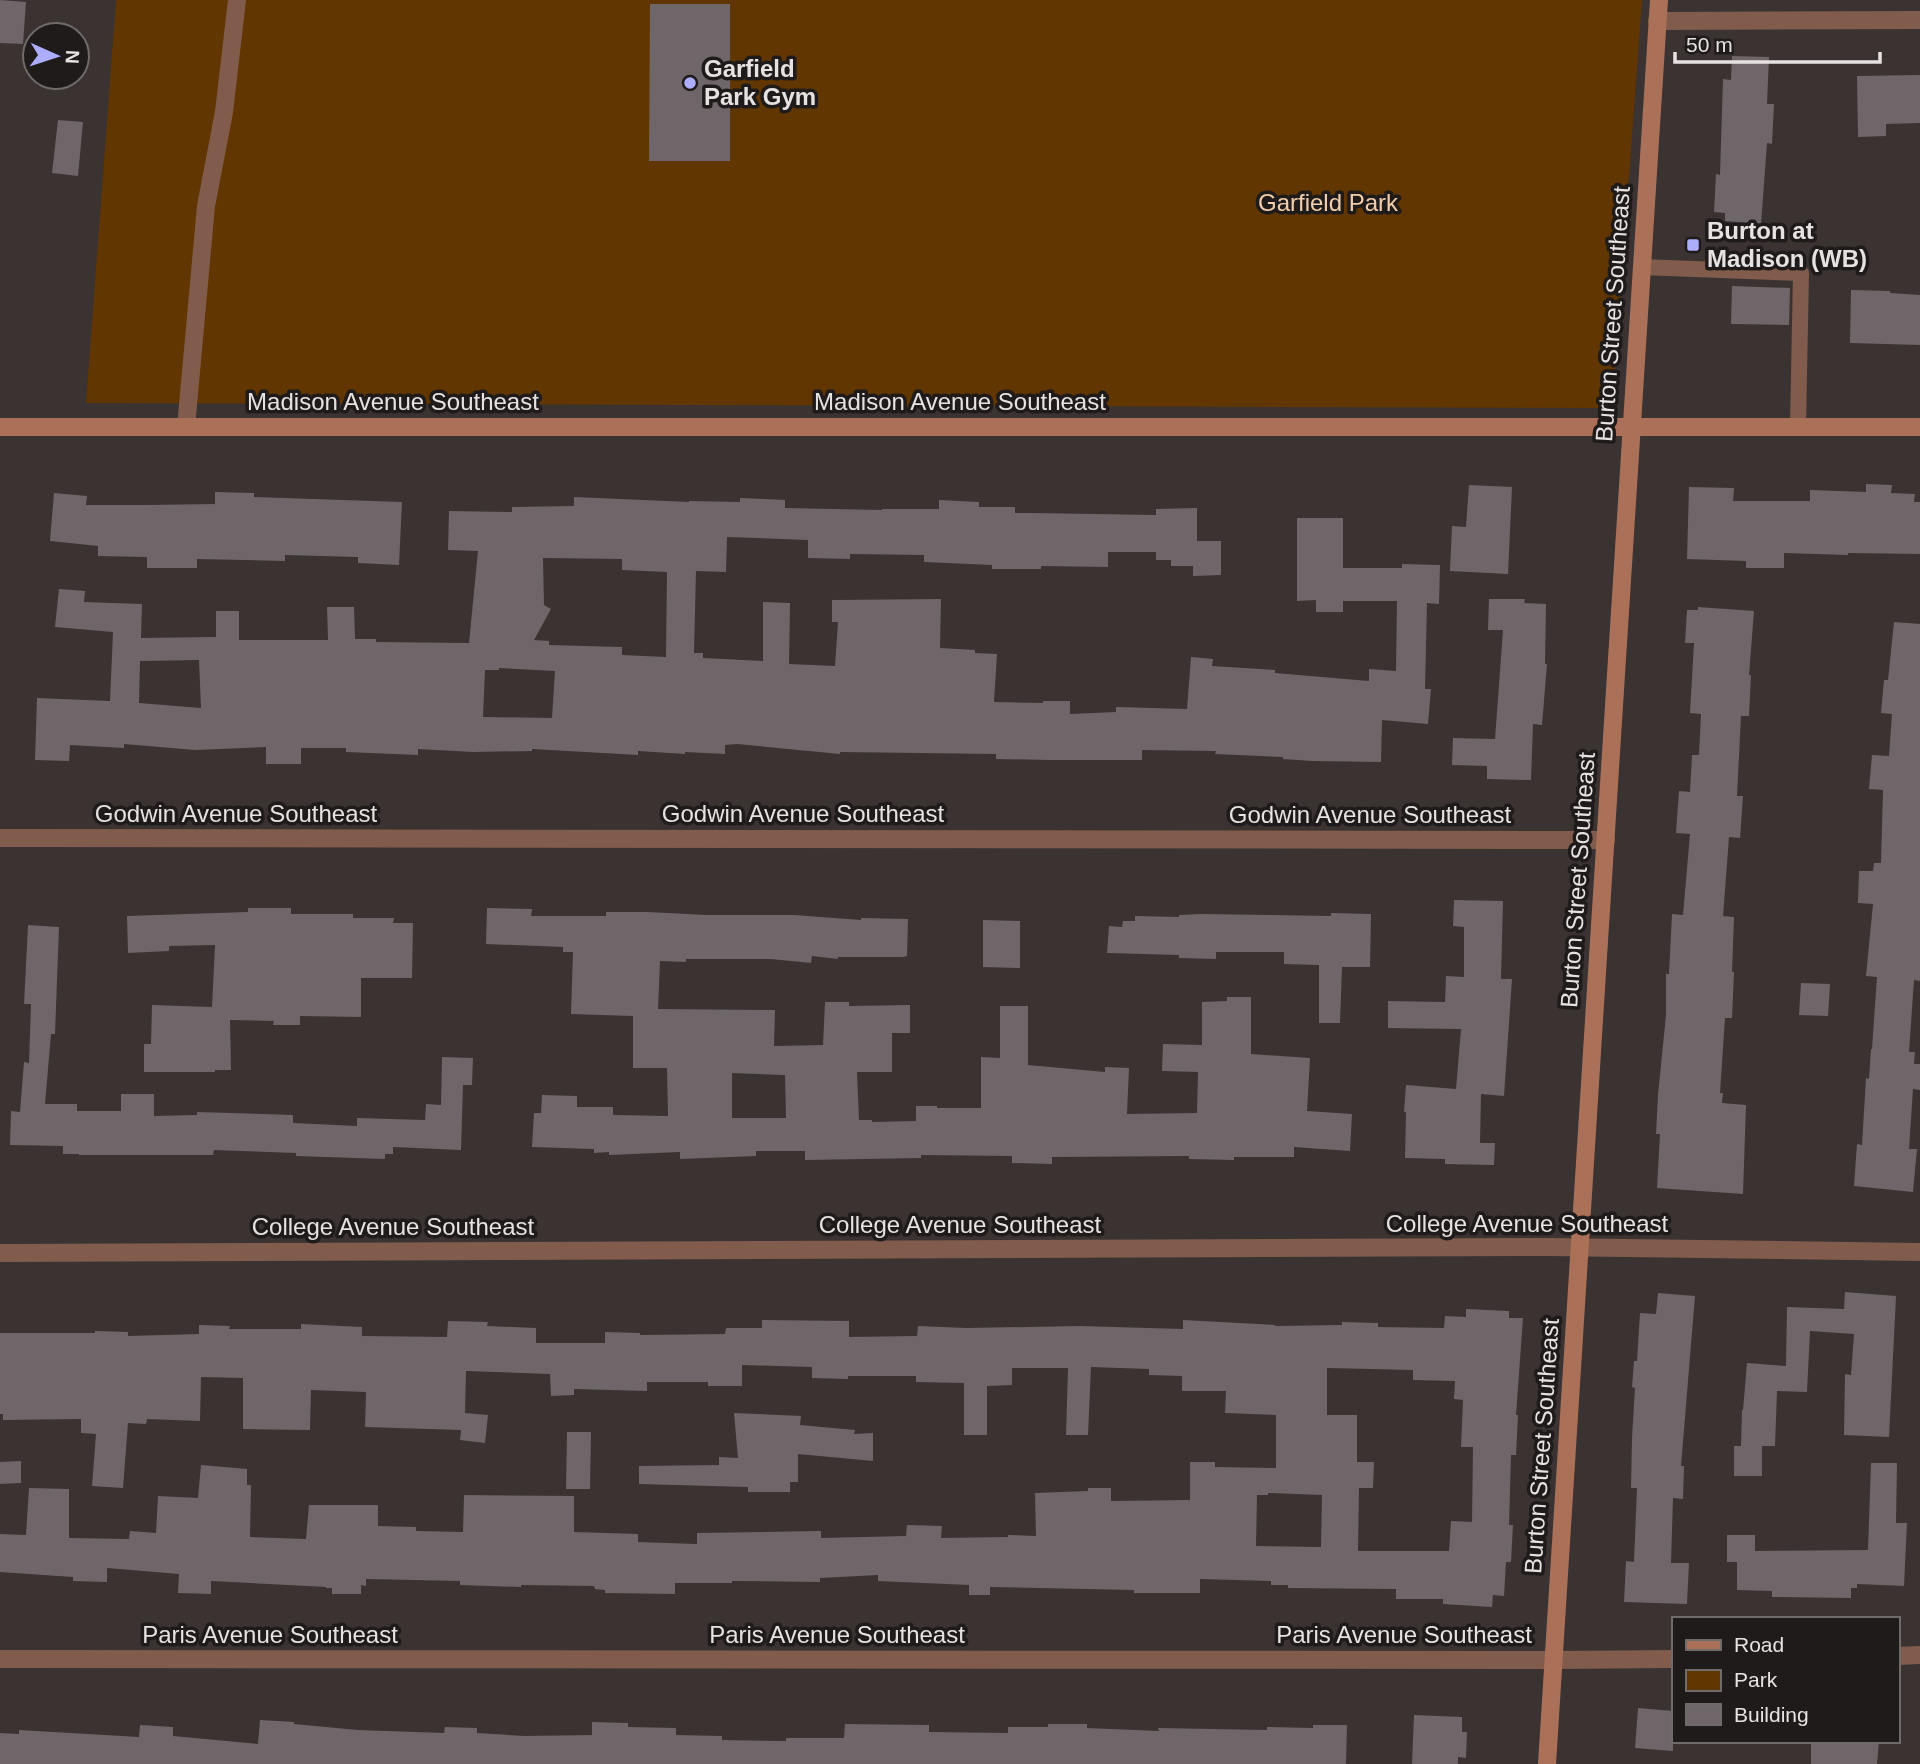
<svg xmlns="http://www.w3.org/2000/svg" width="1920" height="1764" font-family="Helvetica,sans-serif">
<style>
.green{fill:#613600}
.building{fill:#6e6668;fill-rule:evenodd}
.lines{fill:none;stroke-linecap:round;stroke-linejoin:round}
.lane{stroke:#815c4c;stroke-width:16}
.street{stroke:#815c4c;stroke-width:18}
.secondary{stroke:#ab7058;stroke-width:18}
.poi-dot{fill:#adaefb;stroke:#1f1b1b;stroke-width:2.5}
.labels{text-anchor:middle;stroke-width:7;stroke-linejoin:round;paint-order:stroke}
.poi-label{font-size:24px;font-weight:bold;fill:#e7e2e2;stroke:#1f1b1b;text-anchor:start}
.park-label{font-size:24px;fill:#f2cdab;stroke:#1f1b1b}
.street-label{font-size:24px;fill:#e7e2e2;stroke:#1f1b1b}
</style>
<rect width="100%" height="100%" fill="#3a3332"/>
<path class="green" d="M 116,0 L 1642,0 L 1612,408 L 86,403 Z"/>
<g class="building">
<path d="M 0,0 L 26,2 L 23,44 L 0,43 Z"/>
<path d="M 650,4 L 730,4 L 730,161 L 649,161 Z"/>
<path d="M 1732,56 L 1769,57 L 1767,104 L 1774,104 L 1772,144 L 1767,143 L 1761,224 L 1725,221 L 1725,213 L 1714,212 L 1716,174 L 1720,175 L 1723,79 L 1731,80 Z"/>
<path d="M 1920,75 L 1920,123 L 1886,124 L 1886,136 L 1858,137 L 1857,76 Z"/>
<path d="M 58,120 L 83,122 L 78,176 L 52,173 Z"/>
<path d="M 1732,286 L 1790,288 L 1789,325 L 1731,324 Z"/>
<path d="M 1851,290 L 1890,291 L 1890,293 L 1920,295 L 1920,345 L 1850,343 Z"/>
<path d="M 1866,484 L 1892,485 L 1891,493 L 1915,494 L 1914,502 L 1920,502 L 1920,554 L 1848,553 L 1848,555 L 1784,553 L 1784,568 L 1746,568 L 1746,561 L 1687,559 L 1689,487 L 1734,488 L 1733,501 L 1810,501 L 1810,490 L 1866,492 Z"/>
<path d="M 1469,485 L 1512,487 L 1508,574 L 1450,571 L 1452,526 L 1466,527 Z"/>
<path d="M 215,492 L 254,493 L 254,497 L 402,502 L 399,565 L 358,563 L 358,557 L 285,555 L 285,561 L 197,559 L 197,568 L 147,568 L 147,557 L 98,556 L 98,546 L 50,541 L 54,493 L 87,496 L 86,505 L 147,505 L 215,504 Z"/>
<path d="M 574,497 L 689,502 L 689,501 L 740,502 L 740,498 L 785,500 L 785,508 L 882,510 L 882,509 L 939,509 L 939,500 L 979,502 L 979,507 L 1015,507 L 1015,513 L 1032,513 L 1156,515 L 1156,509 L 1197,508 L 1197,541 L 1221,541 L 1221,575 L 1193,576 L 1193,566 L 1171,566 L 1171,560 L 1156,560 L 1156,552 L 1108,552 L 1108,567 L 1041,566 L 1041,569 L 992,569 L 992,565 L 924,562 L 924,555 L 850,554 L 850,559 L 808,558 L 808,540 L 727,537 L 726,572 L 696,571 L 694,653 L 703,653 L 703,658 L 763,661 L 763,602 L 790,603 L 789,664 L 835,666 L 838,622 L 832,622 L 832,600 L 941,599 L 940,648 L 975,650 L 975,653 L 997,654 L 994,702 L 1043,703 L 1043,701 L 1070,701 L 1070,714 L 1116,712 L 1116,707 L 1187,709 L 1191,657 L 1213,659 L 1212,666 L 1275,670 L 1275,673 L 1369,681 L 1369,669 L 1396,671 L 1397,601 L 1343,601 L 1343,612 L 1316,612 L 1316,600 L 1297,601 L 1297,518 L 1343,518 L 1343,568 L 1402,568 L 1402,564 L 1440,565 L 1439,604 L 1427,603 L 1425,689 L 1431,689 L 1428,724 L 1382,720 L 1381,762 L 1312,761 L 1283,759 L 1283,757 L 1215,754 L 1216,751 L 1142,750 L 1142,760 L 1050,760 L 996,759 L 996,754 L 840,752 L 840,754 L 737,744 L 725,745 L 725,754 L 685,752 L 685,754 L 638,751 L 638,755 L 532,749 L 532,751 L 473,752 L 418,749 L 418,755 L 346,752 L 346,748 L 301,748 L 301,764 L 266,764 L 266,747 L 195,750 L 124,744 L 124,748 L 70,745 L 69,761 L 35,760 L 37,698 L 110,701 L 113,632 L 55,627 L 59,589 L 85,591 L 84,602 L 142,604 L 141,638 L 216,637 L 216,611 L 239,611 L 239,640 L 328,640 L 327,607 L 354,607 L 355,639 L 376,639 L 376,642 L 469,643 L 478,551 L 448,550 L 449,511 L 512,512 L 512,507 L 574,506 ZM 543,558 L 622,559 L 622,570 L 667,572 L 666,657 L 622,655 L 622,647 L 549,645 L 549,641 L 534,640 L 551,609 L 544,605 ZM 199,660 L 201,708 L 139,703 L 140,661 ZM 499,668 L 555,671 L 552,718 L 483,717 L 485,670 L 499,670 Z"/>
<path d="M 1489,599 L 1525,599 L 1524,603 L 1546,604 L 1545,664 L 1547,664 L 1542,725 L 1533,724 L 1531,780 L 1487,779 L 1487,766 L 1452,765 L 1453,738 L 1495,739 L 1503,630 L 1488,630 Z"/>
<path d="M 1698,607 L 1754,611 L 1749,675 L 1751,675 L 1749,716 L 1741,716 L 1737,796 L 1743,796 L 1740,838 L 1729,837 L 1723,916 L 1734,917 L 1732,972 L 1734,972 L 1732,1018 L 1725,1018 L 1720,1093 L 1723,1093 L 1722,1103 L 1746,1105 L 1743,1194 L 1657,1188 L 1660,1134 L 1656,1134 L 1658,1095 L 1666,1015 L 1666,974 L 1669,974 L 1672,914 L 1683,915 L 1690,834 L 1676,833 L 1679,791 L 1690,792 L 1692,755 L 1699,755 L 1701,714 L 1690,713 L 1694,643 L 1685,643 L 1687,610 L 1698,610 Z"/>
<path d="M 1894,622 L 1920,624 L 1920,981 L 1914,980 L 1909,1052 L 1915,1052 L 1914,1064 L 1920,1064 L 1920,1090 L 1913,1089 L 1909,1149 L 1917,1149 L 1913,1192 L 1854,1186 L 1857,1144 L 1862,1145 L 1866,1078 L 1869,1079 L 1871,1049 L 1872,1049 L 1877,977 L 1866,976 L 1873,904 L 1858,903 L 1859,871 L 1873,871 L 1874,863 L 1881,863 L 1883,790 L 1869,789 L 1872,755 L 1889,756 L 1892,714 L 1881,713 L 1884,680 L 1888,680 Z"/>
<path d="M 1454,900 L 1503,901 L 1501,979 L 1512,979 L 1504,1096 L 1481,1094 L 1480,1143 L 1495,1143 L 1494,1165 L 1445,1164 L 1445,1159 L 1405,1158 L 1406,1112 L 1404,1112 L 1406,1085 L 1456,1089 L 1461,1029 L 1388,1028 L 1388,1001 L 1445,1002 L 1446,976 L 1464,977 L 1464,927 L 1453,926 Z"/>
<path d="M 248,908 L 291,908 L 291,914 L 353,914 L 353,918 L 394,918 L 393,923 L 413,923 L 412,978 L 361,978 L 361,1017 L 300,1016 L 300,1025 L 273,1025 L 274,1021 L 230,1020 L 231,1070 L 215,1070 L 215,1072 L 144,1072 L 144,1044 L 151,1044 L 152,1005 L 212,1007 L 215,945 L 169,946 L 169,951 L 128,953 L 127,916 L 248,912 Z"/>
<path d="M 487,908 L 532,909 L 531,916 L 606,916 L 606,912 L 648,912 L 706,915 L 794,915 L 861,920 L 861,918 L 908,919 L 907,956 L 903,957 L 838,957 L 838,959 L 812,956 L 811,963 L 771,959 L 686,959 L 686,962 L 660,961 L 658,1009 L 775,1010 L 774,1046 L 823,1045 L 825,1002 L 849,1002 L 849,1006 L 910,1005 L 910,1033 L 892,1033 L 892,1072 L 857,1072 L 859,1120 L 872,1120 L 872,1122 L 916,1121 L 916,1106 L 937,1106 L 937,1108 L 981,1108 L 981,1057 L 1000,1058 L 1000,1006 L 1028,1006 L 1028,1065 L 1105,1072 L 1105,1067 L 1129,1068 L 1127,1114 L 1197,1113 L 1198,1072 L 1162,1071 L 1163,1044 L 1202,1045 L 1202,1002 L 1227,1001 L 1227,997 L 1251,997 L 1251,1054 L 1310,1058 L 1307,1111 L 1352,1114 L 1350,1151 L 1294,1147 L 1294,1157 L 1234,1157 L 1234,1160 L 1189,1159 L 1189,1156 L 1052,1157 L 1052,1164 L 1012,1163 L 1012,1156 L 921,1155 L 921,1158 L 805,1160 L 805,1151 L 756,1151 L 756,1156 L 680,1159 L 680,1152 L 609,1155 L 609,1152 L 594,1153 L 594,1149 L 532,1147 L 534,1113 L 541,1113 L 542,1095 L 577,1096 L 577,1107 L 613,1107 L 613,1115 L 668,1116 L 667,1068 L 633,1068 L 633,1016 L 571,1014 L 573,952 L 563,952 L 563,947 L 486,944 ZM 732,1073 L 785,1075 L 786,1118 L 732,1118 Z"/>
<path d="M 1331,913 L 1371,914 L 1370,967 L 1342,967 L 1340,1023 L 1319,1023 L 1319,965 L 1284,964 L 1284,952 L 1216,952 L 1216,959 L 1179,958 L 1179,955 L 1107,953 L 1109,926 L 1122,927 L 1123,921 L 1135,921 L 1135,916 L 1179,917 L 1179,915 L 1201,914 L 1331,916 Z"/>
<path d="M 983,920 L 1020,921 L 1020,968 L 983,967 Z"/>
<path d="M 28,925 L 59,927 L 55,1034 L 51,1034 L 45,1104 L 77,1104 L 77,1111 L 121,1111 L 121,1094 L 154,1094 L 154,1116 L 197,1115 L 197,1112 L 293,1115 L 293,1123 L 357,1126 L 357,1118 L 425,1120 L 426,1104 L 441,1105 L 442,1057 L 473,1058 L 472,1085 L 463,1085 L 461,1150 L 393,1147 L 393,1154 L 385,1154 L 385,1159 L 296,1156 L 296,1153 L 214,1150 L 213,1155 L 79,1155 L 79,1154 L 63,1154 L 63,1146 L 10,1145 L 11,1111 L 20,1112 L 24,1062 L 29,1063 L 31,1004 L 24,1004 Z"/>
<path d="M 1801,983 L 1830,984 L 1828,1016 L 1799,1015 Z"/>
<path d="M 1845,1292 L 1896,1296 L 1889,1437 L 1844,1435 L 1845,1374 L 1851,1375 L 1854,1334 L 1810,1331 L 1807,1392 L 1777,1391 L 1775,1446 L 1762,1446 L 1762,1476 L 1734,1476 L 1734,1446 L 1741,1446 L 1742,1410 L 1743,1410 L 1747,1363 L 1786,1366 L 1787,1307 L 1844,1309 Z"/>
<path d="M 1658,1293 L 1695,1296 L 1681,1466 L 1684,1466 L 1683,1499 L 1673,1498 L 1671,1563 L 1689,1563 L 1687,1604 L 1624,1602 L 1626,1561 L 1634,1562 L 1637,1488 L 1631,1488 L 1632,1438 L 1635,1388 L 1632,1387 L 1634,1361 L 1637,1361 L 1640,1313 L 1656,1314 Z"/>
<path d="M 1466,1309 L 1509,1311 L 1509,1318 L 1523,1318 L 1516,1415 L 1518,1415 L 1516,1455 L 1511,1455 L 1509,1525 L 1513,1525 L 1511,1562 L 1506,1562 L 1504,1596 L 1493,1595 L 1492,1607 L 1443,1604 L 1443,1599 L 1396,1599 L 1396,1589 L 1288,1588 L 1288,1585 L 1271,1585 L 1271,1581 L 1200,1579 L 1200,1593 L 1134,1593 L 1134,1590 L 990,1587 L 990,1595 L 969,1595 L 969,1585 L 878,1581 L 878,1575 L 820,1578 L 820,1582 L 732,1581 L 732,1583 L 675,1583 L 675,1594 L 605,1593 L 605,1590 L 595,1589 L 594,1586 L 521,1585 L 521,1587 L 460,1585 L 460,1581 L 366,1579 L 366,1586 L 361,1585 L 361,1594 L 332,1594 L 332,1588 L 326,1588 L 326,1587 L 211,1581 L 211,1594 L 178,1593 L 179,1574 L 107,1568 L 107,1582 L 73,1581 L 73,1577 L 0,1572 L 0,1534 L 26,1535 L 29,1488 L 69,1489 L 69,1538 L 129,1539 L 130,1531 L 156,1533 L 158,1496 L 198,1498 L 201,1465 L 247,1469 L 247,1485 L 251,1485 L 250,1537 L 306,1539 L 309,1505 L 378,1505 L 378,1526 L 416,1527 L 416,1531 L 463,1532 L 464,1495 L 574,1496 L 574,1532 L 638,1534 L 638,1542 L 697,1544 L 697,1533 L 821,1531 L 821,1538 L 906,1536 L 907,1525 L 942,1526 L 941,1538 L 1008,1537 L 1008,1535 L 1036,1536 L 1035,1493 L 1088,1491 L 1088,1488 L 1111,1488 L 1111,1501 L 1190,1500 L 1190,1462 L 1215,1462 L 1215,1467 L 1276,1468 L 1276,1415 L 1225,1413 L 1226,1391 L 1182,1391 L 1182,1376 L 1149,1375 L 1149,1369 L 1091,1367 L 1088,1435 L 1066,1435 L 1068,1368 L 1012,1368 L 1012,1385 L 987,1386 L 987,1435 L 964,1435 L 964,1383 L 916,1382 L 916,1376 L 848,1376 L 848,1379 L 812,1378 L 812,1367 L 742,1365 L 742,1386 L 708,1386 L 708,1382 L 647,1382 L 647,1391 L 574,1389 L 574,1395 L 551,1396 L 550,1374 L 466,1371 L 465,1413 L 488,1415 L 485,1443 L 460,1440 L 461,1430 L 365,1427 L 366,1392 L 311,1390 L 310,1430 L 243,1429 L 243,1378 L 201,1377 L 200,1421 L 147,1419 L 146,1424 L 128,1423 L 123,1488 L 92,1486 L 96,1434 L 81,1433 L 81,1419 L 3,1420 L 3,1414 L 0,1414 L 0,1333 L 95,1333 L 95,1331 L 128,1332 L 128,1336 L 199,1334 L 199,1325 L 230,1326 L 229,1329 L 301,1329 L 301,1324 L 362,1327 L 362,1336 L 447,1337 L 448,1321 L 488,1322 L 487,1326 L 536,1328 L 536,1343 L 605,1343 L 605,1332 L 640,1333 L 640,1335 L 725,1334 L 726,1328 L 762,1328 L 762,1320 L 849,1321 L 849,1337 L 917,1336 L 918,1326 L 967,1328 L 1079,1326 L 1183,1329 L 1183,1320 L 1275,1325 L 1275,1326 L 1342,1325 L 1342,1322 L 1378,1323 L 1378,1327 L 1444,1328 L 1445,1316 L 1466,1317 ZM 1327,1368 L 1413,1370 L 1413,1380 L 1455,1381 L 1454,1399 L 1463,1400 L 1461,1447 L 1473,1447 L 1472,1522 L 1451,1521 L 1449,1551 L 1358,1551 L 1359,1488 L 1373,1488 L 1374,1462 L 1357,1462 L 1357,1415 L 1327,1415 ZM 1268,1493 L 1322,1495 L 1321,1547 L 1256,1546 L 1257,1495 L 1268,1495 Z"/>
<path d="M 734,1413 L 801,1416 L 800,1425 L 855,1430 L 854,1434 L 873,1433 L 873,1461 L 798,1454 L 798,1482 L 790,1482 L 790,1492 L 748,1492 L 748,1487 L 639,1484 L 639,1466 L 719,1465 L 719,1457 L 738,1458 Z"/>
<path d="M 567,1432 L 591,1432 L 590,1489 L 566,1489 Z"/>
<path d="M 21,1461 L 21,1483 L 0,1484 L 0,1462 Z"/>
<path d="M 1871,1463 L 1897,1463 L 1896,1523 L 1907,1523 L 1904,1586 L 1857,1584 L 1857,1588 L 1851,1588 L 1851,1598 L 1772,1597 L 1772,1591 L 1737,1590 L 1737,1562 L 1727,1562 L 1727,1535 L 1755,1535 L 1755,1551 L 1868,1550 Z"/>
<path d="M 1638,1708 L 1673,1711 L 1673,1751 L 1635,1748 Z"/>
<path d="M 1414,1715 L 1462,1717 L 1462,1732 L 1467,1732 L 1466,1758 L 1458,1757 L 1458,1764 L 1412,1764 Z"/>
<path d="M 260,1720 L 294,1722 L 294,1724 L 358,1730 L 444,1733 L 445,1727 L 477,1728 L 477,1733 L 524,1736 L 592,1735 L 592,1722 L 628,1723 L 628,1727 L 676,1728 L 676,1735 L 722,1736 L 722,1740 L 786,1741 L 786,1738 L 844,1738 L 845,1724 L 929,1725 L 929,1732 L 1008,1733 L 1008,1727 L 1048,1727 L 1048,1724 L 1087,1724 L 1087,1728 L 1159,1731 L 1158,1728 L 1267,1730 L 1267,1727 L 1313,1728 L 1313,1725 L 1347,1725 L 1346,1764 L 0,1764 L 0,1733 L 19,1734 L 19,1730 L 139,1737 L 140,1725 L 173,1727 L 173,1736 L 258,1744 Z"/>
<path d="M 1811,1741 L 1879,1741 L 1877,1764 L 1811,1764 Z"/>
</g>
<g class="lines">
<path class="lane" d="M 1641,267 L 1801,273 L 1798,427"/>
<g class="street">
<path d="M 1657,21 L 1920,20"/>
<path d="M 186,427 L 206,206 L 224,112 L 237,0"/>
<path d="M 0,838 L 1606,840"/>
<path d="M 0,1253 L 1547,1247 L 1920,1252"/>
<path d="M 1897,1656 L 1920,1655"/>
<path d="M 0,1659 L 1554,1660 L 1673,1659"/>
</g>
<g class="secondary">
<path d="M 0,427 L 1920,427"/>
<path d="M 1547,1764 C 1586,1176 1619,588 1659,0"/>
</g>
</g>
<g class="poi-dot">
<circle cx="690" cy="83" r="7"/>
<rect x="1686" y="238" width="14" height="14" rx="3.5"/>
</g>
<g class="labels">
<g class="poi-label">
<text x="704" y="77">Garfield<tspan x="704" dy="28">Park Gym</tspan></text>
<text x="1707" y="239">Burton at<tspan x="1707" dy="28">Madison (WB)</tspan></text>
</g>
<g class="park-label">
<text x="1328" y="211">Garfield Park</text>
</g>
<g class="street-label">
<text transform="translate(1613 314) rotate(-86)" y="8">Burton Street Southeast</text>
<text x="393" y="410">Madison Avenue Southeast</text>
<text x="960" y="410">Madison Avenue Southeast</text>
<text x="236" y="822">Godwin Avenue Southeast</text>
<text x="803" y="822">Godwin Avenue Southeast</text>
<text x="1370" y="823">Godwin Avenue Southeast</text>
<text transform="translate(1578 880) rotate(-86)" y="8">Burton Street Southeast</text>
<text x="1527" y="1232">College Avenue Southeast</text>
<text x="960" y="1233">College Avenue Southeast</text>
<text x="393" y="1235">College Avenue Southeast</text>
<text transform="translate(1542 1446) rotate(-86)" y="8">Burton Street Southeast</text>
<text x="270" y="1643">Paris Avenue Southeast</text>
<text x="837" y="1643">Paris Avenue Southeast</text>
<text x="1404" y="1643">Paris Avenue Southeast</text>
</g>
</g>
<rect x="1672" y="1617" width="228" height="126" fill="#1f1b1b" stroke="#6f6b6b" stroke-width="2"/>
<rect x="1686" y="1640" width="35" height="10" fill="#ab7058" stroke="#6f6b6b" stroke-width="2"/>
<text x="1734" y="1652" font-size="21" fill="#e7e2e2">Road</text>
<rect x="1686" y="1670" width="35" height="21" fill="#613600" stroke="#6f6b6b" stroke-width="2"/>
<text x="1734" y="1687" font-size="21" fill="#e7e2e2">Park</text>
<rect x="1686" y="1704" width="35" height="21" fill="#6e6668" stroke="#6f6b6b" stroke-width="2"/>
<text x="1734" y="1722" font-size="21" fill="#e7e2e2">Building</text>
<g transform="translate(56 56) rotate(93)"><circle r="33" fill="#1f1b1b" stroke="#6f6b6b" stroke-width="2"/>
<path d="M0-5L12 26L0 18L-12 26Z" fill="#adaefb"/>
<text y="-10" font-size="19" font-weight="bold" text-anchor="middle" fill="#e7e2e2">N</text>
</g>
<path d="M1675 52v10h205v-10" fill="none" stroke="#e7e2e2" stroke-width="3.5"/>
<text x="1686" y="52" font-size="21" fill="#e7e2e2" stroke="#1f1b1b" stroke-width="5" paint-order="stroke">50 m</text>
</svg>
